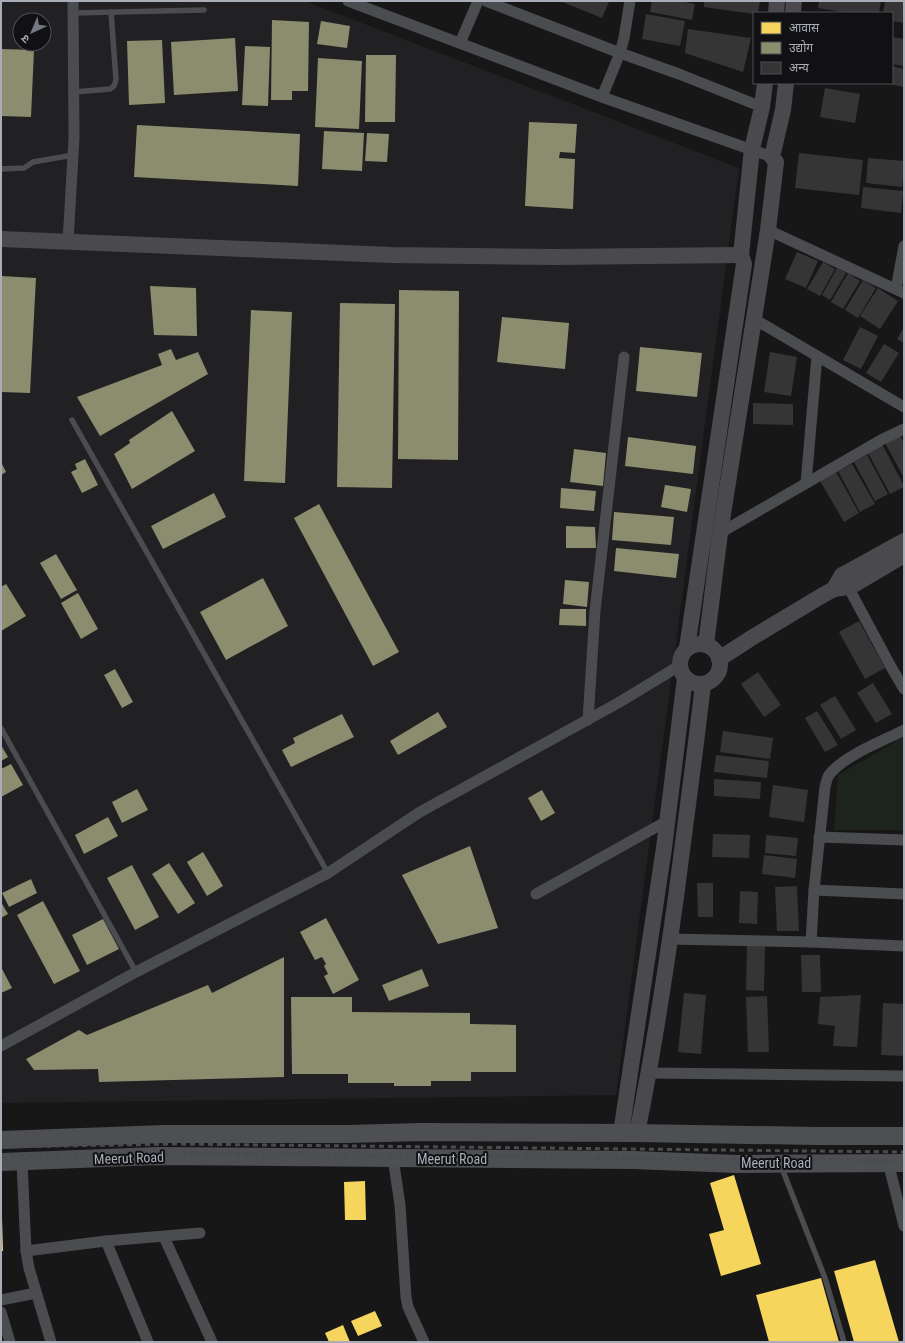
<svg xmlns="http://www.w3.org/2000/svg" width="905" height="1343" font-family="'Roboto Condensed','Noto Sans Devanagari',sans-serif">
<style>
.built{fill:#212123;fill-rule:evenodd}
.green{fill:#1d241e}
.homes{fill:#f6d55c}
.industry{fill:#8c8c6e}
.building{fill:#353536}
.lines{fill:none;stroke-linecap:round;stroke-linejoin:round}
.lane{stroke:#4b4c50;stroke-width:5.5}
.street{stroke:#4b4c50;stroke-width:11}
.secondary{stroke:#4a4a4e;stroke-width:16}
.primary{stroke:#4d4f52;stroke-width:18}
.rail{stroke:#4b4c4f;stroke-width:3;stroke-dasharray:5 4;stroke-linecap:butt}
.labels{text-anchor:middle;stroke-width:4;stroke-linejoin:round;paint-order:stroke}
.street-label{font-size:14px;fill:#a8adb8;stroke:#111113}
</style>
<rect width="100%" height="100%" fill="#171717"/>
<path class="built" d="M 1,1 L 305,1 L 739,168 L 616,1095 L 1,1103 ZM 20,20 L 44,20 L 44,44 L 20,44 Z"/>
<path class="green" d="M 904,737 L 904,830 L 834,830 L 838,775 Z"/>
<g class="homes">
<path d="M 734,1175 L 761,1264 L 721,1276 L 709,1234 L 724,1230 L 710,1183 Z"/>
<path d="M 365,1181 L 366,1220 L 345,1220 L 344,1182 Z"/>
<path d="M 1,1218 L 2,1218 L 3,1251 L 1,1251 Z"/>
<path d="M 875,1260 L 899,1342 L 854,1342 L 834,1271 Z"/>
<path d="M 821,1278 L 839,1342 L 769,1342 L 756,1295 Z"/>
<path d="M 375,1311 L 382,1326 L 358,1336 L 351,1321 Z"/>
<path d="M 343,1325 L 350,1342 L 329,1342 L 325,1333 Z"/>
</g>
<g class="industry">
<path d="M 272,20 L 309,22 L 308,91 L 292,91 L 292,100 L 271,100 Z"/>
<path d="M 321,21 L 350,26 L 347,48 L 317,44 Z"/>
<path d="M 235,38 L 238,91 L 174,95 L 171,42 Z"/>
<path d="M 162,40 L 165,103 L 129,105 L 127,41 Z"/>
<path d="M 245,46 L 270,47 L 268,106 L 242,105 Z"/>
<path d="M 1,49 L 34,50 L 31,117 L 1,116 Z"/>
<path d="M 366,55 L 396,55 L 395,122 L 365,122 Z"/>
<path d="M 318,58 L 362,61 L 359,129 L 315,127 Z"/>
<path d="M 529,122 L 577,124 L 575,153 L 560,152 L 559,158 L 575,159 L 573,209 L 525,206 Z"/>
<path d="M 137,125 L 300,134 L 298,186 L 134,177 Z"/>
<path d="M 324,131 L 364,133 L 362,171 L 322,169 Z"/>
<path d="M 367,133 L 389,134 L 387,162 L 365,161 Z"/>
<path d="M 1,276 L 36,278 L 30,393 L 1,392 Z"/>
<path d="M 150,286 L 196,288 L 197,336 L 154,335 Z"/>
<path d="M 399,290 L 459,291 L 458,460 L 398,459 Z"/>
<path d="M 340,303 L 395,304 L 392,488 L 337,487 Z"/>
<path d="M 251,310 L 292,312 L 285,483 L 244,481 Z"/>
<path d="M 502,317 L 569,323 L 565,369 L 497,362 Z"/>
<path d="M 640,347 L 702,353 L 697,397 L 636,391 Z"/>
<path d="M 171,349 L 176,360 L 198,352 L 208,374 L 100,436 L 77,397 L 162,365 L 158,354 Z"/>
<path d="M 172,411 L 195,451 L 132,489 L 114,454 L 130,443 L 129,440 Z"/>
<path d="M 628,437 L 696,446 L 693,474 L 625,466 Z"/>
<path d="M 574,449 L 606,453 L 603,486 L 570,482 Z"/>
<path d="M 85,459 L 98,485 L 82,493 L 71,472 L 77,469 L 75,464 Z"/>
<path d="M 1,462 L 6,472 L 1,475 Z"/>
<path d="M 665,485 L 691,489 L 687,512 L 661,507 Z"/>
<path d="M 561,488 L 596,491 L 594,511 L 560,508 Z"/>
<path d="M 214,493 L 226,517 L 163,549 L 151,526 Z"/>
<path d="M 319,504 L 399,652 L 373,666 L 294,518 Z"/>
<path d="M 614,512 L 674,517 L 671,545 L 612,540 Z"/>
<path d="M 566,526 L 595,527 L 596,548 L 566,548 Z"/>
<path d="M 616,548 L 679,554 L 676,578 L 614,571 Z"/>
<path d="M 56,554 L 77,590 L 61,599 L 40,563 Z"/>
<path d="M 263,578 L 288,626 L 226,660 L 200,612 Z"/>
<path d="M 565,580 L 589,582 L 587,607 L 563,604 Z"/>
<path d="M 6,584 L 26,616 L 1,631 L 1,587 Z"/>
<path d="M 78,593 L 98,629 L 81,639 L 61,603 Z"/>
<path d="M 560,609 L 586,609 L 586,626 L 559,625 Z"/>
<path d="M 115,669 L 133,702 L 122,708 L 104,675 Z"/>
<path d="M 438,712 L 447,727 L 398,755 L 390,741 Z"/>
<path d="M 342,714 L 354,737 L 291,767 L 282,750 L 295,743 L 293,738 Z"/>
<path d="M 1,745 L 8,757 L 1,761 Z"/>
<path d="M 11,764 L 23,785 L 1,797 L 1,769 Z"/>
<path d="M 137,789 L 148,810 L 122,823 L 112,802 Z"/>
<path d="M 542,790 L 555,813 L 541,821 L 528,798 Z"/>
<path d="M 108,817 L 118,836 L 84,854 L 75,835 Z"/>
<path d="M 470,846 L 498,928 L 438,944 L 402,875 Z"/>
<path d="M 203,852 L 223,886 L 207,896 L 187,862 Z"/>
<path d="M 169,863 L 195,903 L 178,914 L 152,874 Z"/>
<path d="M 132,865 L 159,917 L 135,930 L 107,878 Z"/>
<path d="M 31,879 L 37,893 L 9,907 L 2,893 Z"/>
<path d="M 43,901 L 80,971 L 54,984 L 17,915 Z"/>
<path d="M 1,902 L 8,914 L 1,918 Z"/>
<path d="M 326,918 L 359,980 L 333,994 L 324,976 L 328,974 L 324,966 L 326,964 L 322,957 L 315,960 L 300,932 Z"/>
<path d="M 103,919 L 119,949 L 87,965 L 72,935 Z"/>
<path d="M 284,957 L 284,1077 L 99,1082 L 98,1069 L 34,1070 L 26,1059 L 79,1030 L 87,1035 L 208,985 L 212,993 Z"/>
<path d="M 1,967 L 12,988 L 1,993 Z"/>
<path d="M 422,969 L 429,986 L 389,1001 L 382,985 Z"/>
<path d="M 291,997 L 352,997 L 352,1012 L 470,1013 L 470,1024 L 516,1025 L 516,1072 L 471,1072 L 471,1081 L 431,1081 L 431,1086 L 394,1086 L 394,1083 L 348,1083 L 348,1074 L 292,1074 Z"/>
</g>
<g class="building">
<path d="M 560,1 L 607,1 L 609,2 L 602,18 Z"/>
<path d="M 652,1 L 680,1 L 695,4 L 692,20 L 650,12 Z"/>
<path d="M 704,1 L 760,1 L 758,13 L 754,14 L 704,7 Z"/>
<path d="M 819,1 L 881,1 L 879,13 L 849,13 L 818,8 Z"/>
<path d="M 885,1 L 904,1 L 904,23 L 892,21 L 892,13 L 883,13 Z"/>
<path d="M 646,14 L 685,21 L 680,46 L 642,39 Z"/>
<path d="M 688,29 L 751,38 L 743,72 L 685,53 Z"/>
<path d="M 892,37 L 904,39 L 904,66 L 892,64 Z"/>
<path d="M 892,66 L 904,69 L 904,87 L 889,84 L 892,83 Z"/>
<path d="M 825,88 L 860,94 L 855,123 L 820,117 Z"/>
<path d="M 799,153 L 863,160 L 859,195 L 795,188 Z"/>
<path d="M 868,158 L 904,161 L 902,187 L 866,183 Z"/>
<path d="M 863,187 L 903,191 L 901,213 L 861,208 Z"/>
<path d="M 797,252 L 818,261 L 806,288 L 785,279 Z"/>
<path d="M 823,262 L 835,269 L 820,296 L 807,289 Z"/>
<path d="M 837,268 L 846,273 L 830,300 L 822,295 Z"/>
<path d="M 848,273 L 860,281 L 843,309 L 831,302 Z"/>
<path d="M 863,280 L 876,288 L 858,318 L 845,310 Z"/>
<path d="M 878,288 L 898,301 L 880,329 L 860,316 Z"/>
<path d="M 860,327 L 878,336 L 861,369 L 843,360 Z"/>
<path d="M 904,327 L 904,343 L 897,339 Z"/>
<path d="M 884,344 L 899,353 L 881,382 L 866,373 Z"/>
<path d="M 770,352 L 797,357 L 791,396 L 764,392 Z"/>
<path d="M 753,403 L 793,404 L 793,425 L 753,424 Z"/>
<path d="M 900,435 L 904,444 L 904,478 L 885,443 Z"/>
<path d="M 881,442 L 904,486 L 904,487 L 890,494 L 866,449 Z"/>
<path d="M 867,455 L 888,494 L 875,501 L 854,462 Z"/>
<path d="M 852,464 L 875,504 L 860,512 L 838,471 Z"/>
<path d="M 835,470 L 859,513 L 844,522 L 819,479 Z"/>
<path d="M 859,621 L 885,668 L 865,679 L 839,632 Z"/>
<path d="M 758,672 L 781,705 L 764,717 L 741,684 Z"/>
<path d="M 873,683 L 892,714 L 876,723 L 857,693 Z"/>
<path d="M 835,696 L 856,730 L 841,739 L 820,705 Z"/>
<path d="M 817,711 L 838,745 L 825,752 L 805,718 Z"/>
<path d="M 723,731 L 773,738 L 770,759 L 720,752 Z"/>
<path d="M 716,755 L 769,761 L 767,778 L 714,772 Z"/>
<path d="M 714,779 L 761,782 L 760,799 L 714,796 Z"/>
<path d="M 773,785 L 808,790 L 804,822 L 769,817 Z"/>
<path d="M 713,834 L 750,835 L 749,858 L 712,857 Z"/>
<path d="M 766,835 L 798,838 L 796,856 L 765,853 Z"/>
<path d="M 764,855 L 797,859 L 795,878 L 762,874 Z"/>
<path d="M 697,883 L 713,883 L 713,917 L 698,917 Z"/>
<path d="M 797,886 L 799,931 L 777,931 L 775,887 Z"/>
<path d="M 740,891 L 758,892 L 757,924 L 739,923 Z"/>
<path d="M 747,945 L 765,946 L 764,991 L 746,990 Z"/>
<path d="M 801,955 L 820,955 L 821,992 L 802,992 Z"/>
<path d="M 684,993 L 706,995 L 701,1054 L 678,1052 Z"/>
<path d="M 861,995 L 857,1047 L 833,1046 L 835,1026 L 818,1024 L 820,997 Z"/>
<path d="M 767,996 L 769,1052 L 748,1052 L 746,997 Z"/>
<path d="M 883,1003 L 904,1004 L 904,1056 L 881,1055 Z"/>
</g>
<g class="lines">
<g class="lane">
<path d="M 73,13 L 204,10"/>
<path d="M 74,92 L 110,89 L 114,86 L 116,80 L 111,12"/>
<path d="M 1,169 L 24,168 L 33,162 L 73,155"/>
<path d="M 72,420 L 328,873"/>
<path d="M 1,728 L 136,972"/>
<path d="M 781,1166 L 825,1278 L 844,1342"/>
</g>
<g class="street">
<path d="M 348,1 L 602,97 L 772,157"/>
<path d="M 486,1 L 620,53 L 679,74 L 762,107"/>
<path d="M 460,43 L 478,1"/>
<path d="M 602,97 L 620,53 L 624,38 L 630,1"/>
<path d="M 768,230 L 904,293"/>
<path d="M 68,242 L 74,138 L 73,1"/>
<path d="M 896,289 L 904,246"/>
<path d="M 754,319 L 904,407"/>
<path d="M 806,483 L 817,356"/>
<path d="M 720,533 L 881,440 L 904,429"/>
<path d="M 845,581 L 890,665 L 904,689"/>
<path d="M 588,720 L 595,611 L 624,357"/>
<path d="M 819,837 L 904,840"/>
<path d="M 814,890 L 904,894"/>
<path d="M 536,894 L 667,821"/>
<path d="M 670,939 L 811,942 L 904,946"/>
<path d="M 811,942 L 814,890 L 825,787 C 826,783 827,778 829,775 C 843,756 883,741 904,730"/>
<path d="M 1,1046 L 136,972 L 328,873 L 420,812 L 618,703 L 679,666"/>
<path d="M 649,1073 L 904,1076"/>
<path d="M 393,1158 L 400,1205 L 406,1297 L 408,1307 L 424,1342"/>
<path d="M 22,1162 L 26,1251 L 29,1268 L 51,1342"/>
<path d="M 888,1162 L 904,1226"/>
<path d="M 164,1237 L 212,1342"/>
<path d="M 106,1241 L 148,1342"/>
<path d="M 26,1251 L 106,1241 L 200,1233"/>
<path d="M 1,1300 L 36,1293"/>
<path d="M 1,1312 L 10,1342"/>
</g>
<g class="secondary">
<path d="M 776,13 L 777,1"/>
<path d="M 793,13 L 794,1"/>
<path d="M 1,239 L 391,255 L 554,257 L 741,255"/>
<path d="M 834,589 L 842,575 L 846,573 L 904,541"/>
<circle cx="700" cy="664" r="20"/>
<path d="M 706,645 L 720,533 L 768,230 L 776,162 L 772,157 L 783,110 L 786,83"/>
<path d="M 687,648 L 744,264 L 741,255 L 752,149 L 762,107 L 765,83"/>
<path d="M 719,659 L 753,637 L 823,595 L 834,589 L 847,587 L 855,584 L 904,555"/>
<path d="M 621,1133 L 664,848 L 685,678"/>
<path d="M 637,1133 C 653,1055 665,976 676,897 C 685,826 695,755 703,684"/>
</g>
<g class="primary">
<path d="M 1,1140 L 164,1134 L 347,1134 L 422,1132 L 637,1133 L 816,1136 L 904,1136"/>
<path d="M 1,1162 L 157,1156 L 633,1160 L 737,1164 L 904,1163"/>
</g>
<g class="rail">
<path d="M 1,1147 L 174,1144 L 904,1152"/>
<path d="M 1,1156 L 174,1153 L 904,1161"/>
</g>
</g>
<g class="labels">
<g class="street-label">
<text transform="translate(129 1158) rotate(-2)" y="5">Meerut Road</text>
<text x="452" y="1164">Meerut Road</text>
<text x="776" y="1168">Meerut Road</text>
</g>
</g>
<rect width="905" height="1343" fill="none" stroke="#a8adb8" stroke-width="4"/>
<rect x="753" y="12" width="140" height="72" fill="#111113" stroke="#4d4f55"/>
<rect x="761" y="22" width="20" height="12" fill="#f6d55c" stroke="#4d4f55"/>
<text x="789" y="32" font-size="12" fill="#a8adb8">आवास</text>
<rect x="761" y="42" width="20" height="12" fill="#8c8c6e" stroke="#4d4f55"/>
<text x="789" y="52" font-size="12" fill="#a8adb8">उद्योग</text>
<rect x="761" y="62" width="20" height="12" fill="#353536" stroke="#4d4f55"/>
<text x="789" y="72" font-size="12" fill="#a8adb8">अन्य</text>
<g transform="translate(32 32) rotate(224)"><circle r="19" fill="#111113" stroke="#4d4f55"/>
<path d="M0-3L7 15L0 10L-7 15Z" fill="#757880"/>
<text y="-6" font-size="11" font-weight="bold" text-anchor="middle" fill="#a8adb8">उ</text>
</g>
</svg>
